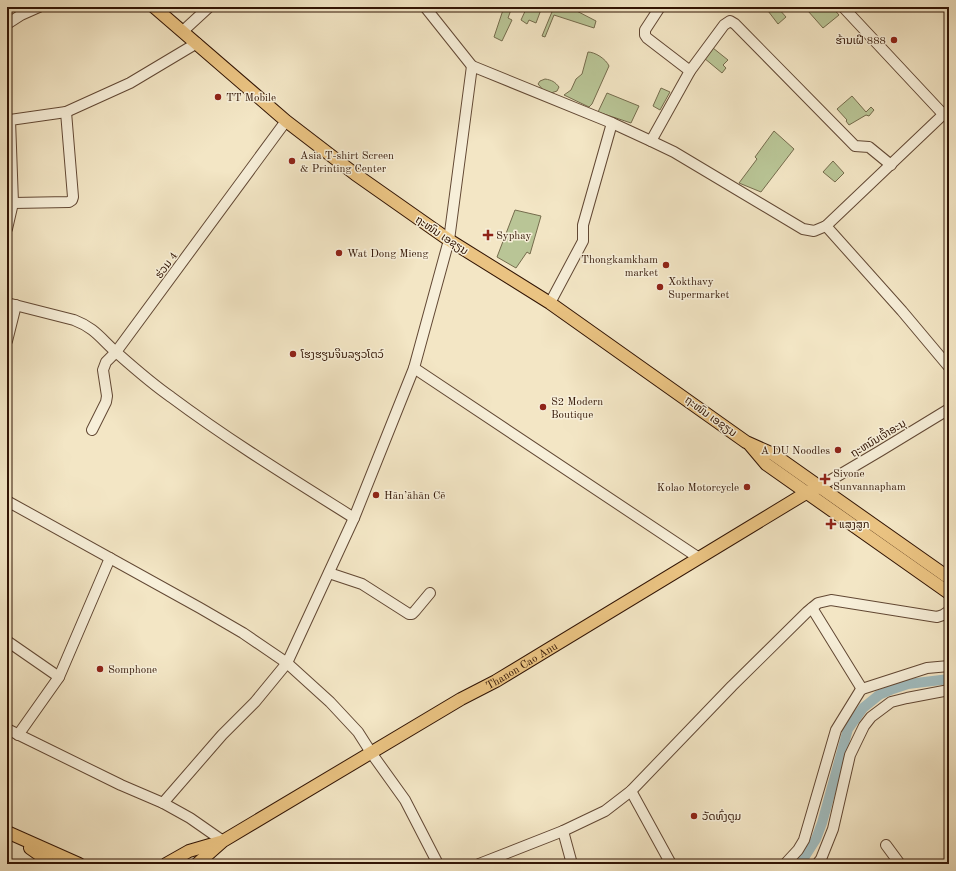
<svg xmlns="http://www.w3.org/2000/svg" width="956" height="871" font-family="'Old Standard TT','Noto Sans Lao',serif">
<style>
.green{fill:#b9c596;stroke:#756c4d}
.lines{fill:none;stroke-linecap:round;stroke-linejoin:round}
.canal{stroke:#a1bdc0;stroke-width:10}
.minor-casing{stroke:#624834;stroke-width:12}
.major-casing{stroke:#311404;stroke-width:14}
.minor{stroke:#f7efd9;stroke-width:10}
.major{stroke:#eac382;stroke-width:12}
.poi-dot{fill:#8f2418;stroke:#f7efd9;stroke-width:1.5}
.labels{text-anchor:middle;stroke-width:3;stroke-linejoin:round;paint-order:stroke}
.poi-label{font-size:11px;fill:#311404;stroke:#f7efd9;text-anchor:start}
.street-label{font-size:11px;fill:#311404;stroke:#f7efd9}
</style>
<rect width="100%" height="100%" fill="#f3e6c5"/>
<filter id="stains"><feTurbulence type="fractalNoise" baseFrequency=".005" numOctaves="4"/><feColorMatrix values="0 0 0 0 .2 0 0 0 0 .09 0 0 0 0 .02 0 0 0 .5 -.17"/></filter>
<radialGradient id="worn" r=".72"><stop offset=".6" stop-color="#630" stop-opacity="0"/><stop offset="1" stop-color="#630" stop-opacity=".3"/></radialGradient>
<g class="green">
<path d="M 504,7 L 512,7 L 508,18 L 512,20 L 502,41 L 494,37 Z"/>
<path d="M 527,7 L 542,7 L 536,23 L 529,20 L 527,24 L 521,20 Z"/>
<path d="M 554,7 L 569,7 L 596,21 L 594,28 L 554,15 L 545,37 L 542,36 Z"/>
<path d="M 765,7 L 778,7 L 778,8 L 786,17 L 778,24 Z"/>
<path d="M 808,7 L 832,7 L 839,15 L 823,28 L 808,11 Z"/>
<path d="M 713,48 L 728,60 L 723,65 L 726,68 L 722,73 L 704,58 Z"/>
<path d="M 588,52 C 595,52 606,59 609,66 L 592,104 L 589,107 L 564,95 L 571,90 L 576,79 L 582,74 Z"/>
<path d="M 545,79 C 552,80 555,82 559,87 L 557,91 L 551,93 L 544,91 L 538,84 L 540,81 Z"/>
<path d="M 661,88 L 670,92 L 660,110 L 653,106 Z"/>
<path d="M 607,93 L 639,106 L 631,123 L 598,112 Z"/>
<path d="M 852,96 L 866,112 L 871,107 L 874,110 L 869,116 L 866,115 L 849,125 L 846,121 L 847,120 L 837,109 Z"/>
<path d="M 774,131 L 794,149 L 761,192 L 739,183 L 757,159 L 755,157 Z"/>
<path d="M 833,161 L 844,173 L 835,182 L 823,172 Z"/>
<path d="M 515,210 L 541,216 L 530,254 L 527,252 L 516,268 L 497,257 Z"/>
</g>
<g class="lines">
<path class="canal" d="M 800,864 L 816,839 L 822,823 L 848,729 L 863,708 L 879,695 L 893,689 L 908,684 L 949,679"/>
<defs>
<g id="minor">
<path d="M 425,7 L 472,66 L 612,123 L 651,141 L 674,152 L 803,229 L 814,231 L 826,226 L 949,109"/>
<path d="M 660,7 L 645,30 L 645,35 L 647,38 L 690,71"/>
<path d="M 843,7 L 943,114"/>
<path d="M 7,24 L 21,15 L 39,7"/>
<path d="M 183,31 L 209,7"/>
<path d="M 651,141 L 690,71 L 724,25 L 730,21 L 735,24 L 855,146 L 869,147 L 891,165"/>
<path d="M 13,203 L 69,202 L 72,200 L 73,197 L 66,112"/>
<path d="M 826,226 L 902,311 L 949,367"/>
<path d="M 7,229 L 13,203 L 10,120 L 66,112 L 130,83 L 197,43"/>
<path d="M 7,303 L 74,320 C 95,328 101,339 117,353 C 134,368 152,384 171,397 C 230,441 292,479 354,518"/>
<path d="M 550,303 L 583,241 L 583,225 L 612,123"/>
<path d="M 7,341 L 16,305"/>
<path d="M 414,368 L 699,558"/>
<path d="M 92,430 L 106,402 L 107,396 L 103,370 L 106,362 L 116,352 L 286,121"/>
<path d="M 819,487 L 880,451 L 949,409"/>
<path d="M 7,501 L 200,608 L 243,633 L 287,663 L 330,702 L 358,732 L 372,754 L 405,800 L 438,864"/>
<path d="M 329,573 L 362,584 L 409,614 L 412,614 L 415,611 L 430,593"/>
<path d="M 812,608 L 862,689"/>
<path d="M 7,641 L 59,677"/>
<path d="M 7,729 L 121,785 L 163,803 L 190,818 L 223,841"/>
<path d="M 18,735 L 59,677 L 110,558"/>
<path d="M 631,791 L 671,864"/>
<path d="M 163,803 L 222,735 L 255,702 L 287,663 L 354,518 L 414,368 L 449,240 L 472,66"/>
<path d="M 563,831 L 572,864"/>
<path d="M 886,845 L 900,864"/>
<path d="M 479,864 L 563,831 L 605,811 L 631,791 L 732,686 L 807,612 L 818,603 L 831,600 L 937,617 L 943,615 L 949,611"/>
<path d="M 785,864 L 798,850 L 804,840 L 836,730 L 860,691 L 862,689 L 927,668 L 949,666"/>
<path d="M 817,864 L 821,859 L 833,829 L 850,755 L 864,726 L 871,717 L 891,702 L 907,698 L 949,690"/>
</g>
<g id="major">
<path d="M 154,7 L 286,121 L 355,174 L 449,240 L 550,303 L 746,442 L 773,454 L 949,578"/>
<path d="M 750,445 L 766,464 L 949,593"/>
<path d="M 7,832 L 79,864"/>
<path d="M 30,848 L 40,855 L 50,864"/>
<path d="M 166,864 L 189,851 L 220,842"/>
<path id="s1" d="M 197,864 L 223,841 L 461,699 L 496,681 L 806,493 L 819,487"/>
</g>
</defs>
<use href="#minor" class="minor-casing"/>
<use href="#major" class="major-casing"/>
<use href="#minor" class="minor"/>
<use href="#major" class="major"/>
</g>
<g class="poi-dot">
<circle cx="894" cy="40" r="4"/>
<circle cx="218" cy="97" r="4"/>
<circle cx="292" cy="161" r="4"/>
<path d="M486 229h4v4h4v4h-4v4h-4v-4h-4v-4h4z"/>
<circle cx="339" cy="253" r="4"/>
<circle cx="666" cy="265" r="4"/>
<circle cx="660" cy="287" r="4"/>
<circle cx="293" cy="354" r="4"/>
<circle cx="543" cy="407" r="4"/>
<circle cx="838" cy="450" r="4"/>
<path d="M823 473h4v4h4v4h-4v4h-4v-4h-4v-4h4z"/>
<circle cx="747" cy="487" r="4"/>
<circle cx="376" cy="495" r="4"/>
<path d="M829 518h4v4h4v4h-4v4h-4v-4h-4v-4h4z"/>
<circle cx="100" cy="669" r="4"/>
<circle cx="694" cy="816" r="4"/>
</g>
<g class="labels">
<g class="poi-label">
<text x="886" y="44" text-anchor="end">ຮ້ານເຝີ 888</text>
<text x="226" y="101">TT Mobile</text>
<text x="300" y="159">Asia T-shirt Screen<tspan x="300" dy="13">&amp; Printing Center</tspan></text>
<text x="496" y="239">Syphay</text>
<text x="347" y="257">Wat Dong Mieng</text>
<text x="658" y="263" text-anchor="end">Thongkamkham<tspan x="658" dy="13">market</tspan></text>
<text x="668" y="285">Xokthavy<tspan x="668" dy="13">Supermarket</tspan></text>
<text x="301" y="358">ໂຮງຮຽນຈີນລຽວໂຕວ໌</text>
<text x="551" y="405">S2 Modern<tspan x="551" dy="13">Boutique</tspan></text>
<text x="830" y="454" text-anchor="end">A DU Noodles</text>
<text x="833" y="477">Sivone<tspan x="833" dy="13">Sunvannapham</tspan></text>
<text x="739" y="491" text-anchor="end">Kolao Motorcycle</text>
<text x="384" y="499">Hān’āhān Cē</text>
<text x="839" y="528">ແສງສູກ</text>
<text x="108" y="673">Somphone</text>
<text x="702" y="820">ວັດທົ່ງຕູມ</text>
</g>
<g class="street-label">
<text transform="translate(442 235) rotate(34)" y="4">ຖະໜົນ ເອຊຽນ</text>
<text transform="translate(166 265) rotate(-54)" y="4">ຮ່ວມ 4</text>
<text transform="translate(711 416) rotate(36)" y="4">ຖະໜົນ ເອຊຽນ</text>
<text transform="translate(878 438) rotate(-31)" y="4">ຖະຫນົນເຈົ້າອະນຸ</text>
<text dy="4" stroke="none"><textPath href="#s1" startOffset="381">Thanon Cao Anu</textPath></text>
</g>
</g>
<rect width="956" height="871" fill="none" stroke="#f3e6c5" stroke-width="24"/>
<rect x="8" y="8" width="940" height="855" fill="none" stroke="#311404" stroke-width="2"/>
<rect x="12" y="12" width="932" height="847" fill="none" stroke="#311404"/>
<rect width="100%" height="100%" filter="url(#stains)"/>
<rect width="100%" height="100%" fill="url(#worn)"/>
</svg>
